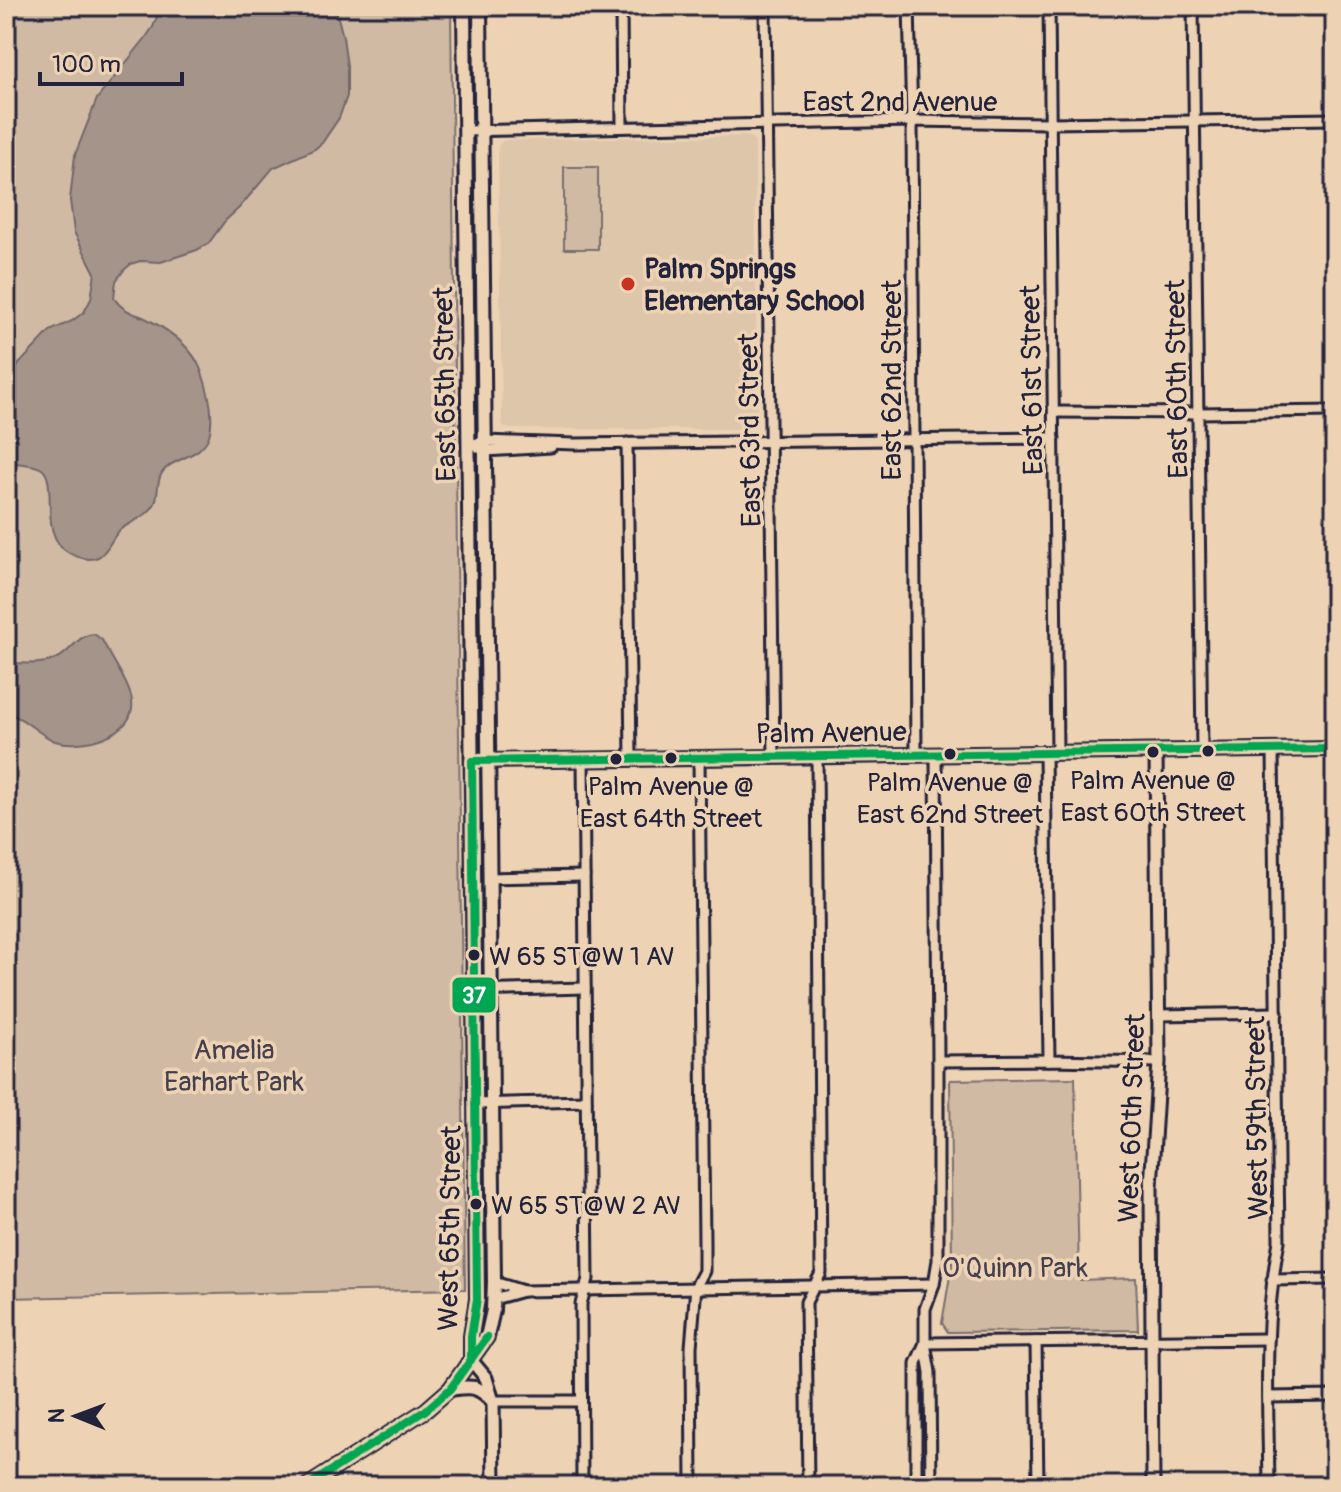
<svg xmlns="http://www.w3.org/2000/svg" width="1341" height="1492" font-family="Pangolin,sans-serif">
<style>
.built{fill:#dec6ab}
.green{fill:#d0baa3;stroke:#796e6f;stroke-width:2}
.water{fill:#a59489;stroke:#71666a;stroke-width:2}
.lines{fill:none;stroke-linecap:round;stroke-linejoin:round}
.minor-casing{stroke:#22223b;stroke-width:15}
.tertiary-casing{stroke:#22223b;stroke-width:17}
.secondary-casing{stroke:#22223b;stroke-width:18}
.minor{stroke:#edd3b4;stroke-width:9}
.tertiary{stroke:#edd3b4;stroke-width:11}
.secondary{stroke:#edd3b4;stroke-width:12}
.bus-1-casing{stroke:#edd3b4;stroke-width:14}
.bus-1{stroke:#00a651;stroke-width:8}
.poi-dot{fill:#c8321e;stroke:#edd3b4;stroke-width:3}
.bus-dot{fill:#22223b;stroke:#edd3b4;stroke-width:3}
.labels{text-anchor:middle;stroke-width:7;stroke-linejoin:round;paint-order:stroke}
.bus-label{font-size:26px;fill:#22223b;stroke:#edd3b4}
.street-label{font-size:28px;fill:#22223b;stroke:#edd3b4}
.poi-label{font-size:28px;font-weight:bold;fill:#22223b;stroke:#edd3b4;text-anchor:start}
.park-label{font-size:28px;fill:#454050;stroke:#edd3b4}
.line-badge{stroke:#edd3b4;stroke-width:3}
.badge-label{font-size:22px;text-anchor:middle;font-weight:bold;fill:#fff}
</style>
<rect width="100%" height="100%" fill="#edd3b4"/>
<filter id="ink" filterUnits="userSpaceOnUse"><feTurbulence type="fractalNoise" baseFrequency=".0125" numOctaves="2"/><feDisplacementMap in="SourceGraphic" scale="16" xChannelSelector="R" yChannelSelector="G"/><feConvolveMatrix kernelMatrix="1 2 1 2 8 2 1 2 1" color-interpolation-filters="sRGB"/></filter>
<g filter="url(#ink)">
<path class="built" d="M 748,136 L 752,138 L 755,143 L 757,420 L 754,425 L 748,429 L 510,429 L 504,427 L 502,422 L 498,148 L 500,143 L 504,140 L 597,138 Z"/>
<g class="green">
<path d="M 6,6 L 451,6 L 465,1289 L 6,1298 Z"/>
<rect x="564" y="167" width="34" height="82"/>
<path d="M 1075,1078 L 1079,1280 L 1136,1278 L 1138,1330 L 948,1332 L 942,1323 L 952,1264 L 950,1080 Z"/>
</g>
<g class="water">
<path d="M 161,6 L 335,6 L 343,37 L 347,66 L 347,96 L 339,118 L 322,143 L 315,149 L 273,168 L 239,208 L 225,221 L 208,244 L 197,250 L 161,262 L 140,261 L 131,264 L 124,270 L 116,281 L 114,298 C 123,312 135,313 149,320 C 170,331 192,347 201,370 C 208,389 215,416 209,436 C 200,459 172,457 162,473 C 156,482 159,494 155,503 C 149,516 132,521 121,529 C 112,536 109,551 98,557 C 90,561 77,558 69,553 C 37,535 59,483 42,469 C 33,463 16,464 6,462 L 6,385 L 19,364 L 50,331 L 72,321 L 84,312 L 91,299 L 95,273 L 74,232 L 70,200 L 75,155 L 97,99 L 144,40 L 153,27 Z"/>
<path d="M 94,634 L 102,640 C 110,656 130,685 132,701 C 137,736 80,749 55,741 C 37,734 25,717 6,713 L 6,662 C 21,664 44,665 58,658 C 72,651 77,635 94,634 Z"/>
</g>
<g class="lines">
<defs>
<g id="minor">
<path d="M 621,6 L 622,127"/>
<path d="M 765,6 L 774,757"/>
<path d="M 909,6 L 912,121 L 916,755"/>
<path d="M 1049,6 L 1057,753"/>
<path d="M 1193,6 L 1202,751"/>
<path d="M 1334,6 L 1335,133"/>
<path d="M 465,131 L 912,121 L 1050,123 L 1335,119"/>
<path d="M 1054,412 L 1199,413 L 1335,411"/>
<path d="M 627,443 L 631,759"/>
<path d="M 469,445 L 485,441 L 575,444 L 1054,438"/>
<path d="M 479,448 L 485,451 L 551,447"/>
<path d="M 1045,753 L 1049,1060"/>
<path d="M 489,878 L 584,876"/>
<path d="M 474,991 L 585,988"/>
<path d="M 1159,1015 L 1277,1013"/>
<path d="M 938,1061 L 1049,1060 L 1159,1062"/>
<path d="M 475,1104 L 586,1101"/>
<path d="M 1272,1280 L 1335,1279"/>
<path d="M 494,1282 L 523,1291"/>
<path d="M 494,1299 L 523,1291 L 934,1284"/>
<path d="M 1036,1342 L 1038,1486"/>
<path d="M 925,1343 L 1267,1339"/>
<path d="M 1268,1397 L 1335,1396"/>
<path d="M 493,1401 L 581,1401"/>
<path d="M 582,1486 L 581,1304 L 588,1279 L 583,759"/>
<path d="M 692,1486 L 691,1347 L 696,1286 L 704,1271 L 704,1242 L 699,758"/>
<path d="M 808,1486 L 806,1302 L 821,1273 L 817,756"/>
<path d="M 916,1486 L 916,1363 L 925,1343"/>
<path d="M 931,1486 L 930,1372 L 925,1343 L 925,1309 L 934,1284 L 938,1260 L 938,1061 L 936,754"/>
<path d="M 1269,1486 C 1268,1402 1263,1324 1279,1241 L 1273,750"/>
</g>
<g id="tertiary">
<path d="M 471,1360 L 486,1378 L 493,1401 L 494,1486"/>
<path d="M 1153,1486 L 1151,1186 L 1159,1062 L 1156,751"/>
</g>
<g id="secondary">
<path d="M 464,6 L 477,1299 L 471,1336 L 471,1360"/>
<path d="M 483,761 L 1335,749"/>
<path d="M 450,1389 C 472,1386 477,1385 493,1401"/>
<path d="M 307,1486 L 426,1410 L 450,1389 L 487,1337 L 493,1310 L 494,1282 L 480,6"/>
</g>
</defs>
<use href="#minor" class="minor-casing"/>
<use href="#tertiary" class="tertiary-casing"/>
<use href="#secondary" class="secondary-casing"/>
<use href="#minor" class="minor"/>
<use href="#tertiary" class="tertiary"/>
<use href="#secondary" class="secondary"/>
<defs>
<g id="bus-1">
<path d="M 471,1360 L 471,1336 L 477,1299 L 472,761 L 1335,749"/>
<path d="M 307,1486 L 426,1410 L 450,1389 L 487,1337"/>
</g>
</defs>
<use href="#bus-1" class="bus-1-casing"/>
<use href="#bus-1" class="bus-1"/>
</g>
</g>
<circle class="poi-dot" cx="628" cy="284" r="8"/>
<g class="bus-dot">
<circle cx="1208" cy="751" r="7"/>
<circle cx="1153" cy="752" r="7"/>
<circle cx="950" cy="754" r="7"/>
<circle cx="671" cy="758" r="7"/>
<circle cx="616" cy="759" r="7"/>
<circle cx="474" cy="955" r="7"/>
<circle cx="476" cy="1204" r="7"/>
</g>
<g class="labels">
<g class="bus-label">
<text x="1153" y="789">Palm Avenue @<tspan x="1153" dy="32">East 60th Street</tspan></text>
<text x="950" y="791">Palm Avenue @<tspan x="950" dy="32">East 62nd Street</tspan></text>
<text x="671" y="795">Palm Avenue @<tspan x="671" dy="32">East 64th Street</tspan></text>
<text x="489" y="965" text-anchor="start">W 65 ST@W 1 AV</text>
<text x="491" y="1214" text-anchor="start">W 65 ST@W 2 AV</text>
</g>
<g class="street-label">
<text x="900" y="111">East 2nd Avenue</text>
<text transform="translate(1176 379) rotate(-91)" y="10">East 60th Street</text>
<text transform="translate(891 380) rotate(-90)" y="10">East 62nd Street</text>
<text transform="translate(1031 380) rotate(-91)" y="10">East 61st Street</text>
<text transform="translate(444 384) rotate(-91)" y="10">East 65th Street</text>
<text transform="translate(749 430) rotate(-91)" y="10">East 63rd Street</text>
<text transform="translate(831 732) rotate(-1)" y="10">Palm Avenue</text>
<text transform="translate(1131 1118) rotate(-88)" y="10">West 60th Street</text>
<text transform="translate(1256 1118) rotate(-91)" y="10">West 59th Street</text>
<text transform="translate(449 1228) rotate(-89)" y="10">West 65th Street</text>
</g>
<g class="poi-label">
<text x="644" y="278">Palm Springs<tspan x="644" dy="32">Elementary School</tspan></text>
</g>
<g class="park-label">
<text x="234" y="1059">Amelia<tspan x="234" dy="32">Earhart Park</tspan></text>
<text x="1015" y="1277">O'Quinn Park</text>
</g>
</g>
<rect class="line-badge" x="451" y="976" width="46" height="38" rx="8" fill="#00a651"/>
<g class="badge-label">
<text x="474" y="1003">37</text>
</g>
<rect width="1341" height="1492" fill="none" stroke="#edd3b4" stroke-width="32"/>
<rect x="16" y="16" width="1309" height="1460" fill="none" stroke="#22223b" stroke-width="3" filter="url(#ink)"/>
<g transform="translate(76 1416) rotate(271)" stroke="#edd3b4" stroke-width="6" paint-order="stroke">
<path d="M0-6L14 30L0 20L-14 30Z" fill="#22223b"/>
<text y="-12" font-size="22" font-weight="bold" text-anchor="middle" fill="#22223b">N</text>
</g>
<path d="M40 72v12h142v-12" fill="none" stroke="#22223b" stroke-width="4"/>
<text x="52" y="72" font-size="24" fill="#22223b" stroke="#edd3b4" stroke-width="6" paint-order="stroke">100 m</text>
</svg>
